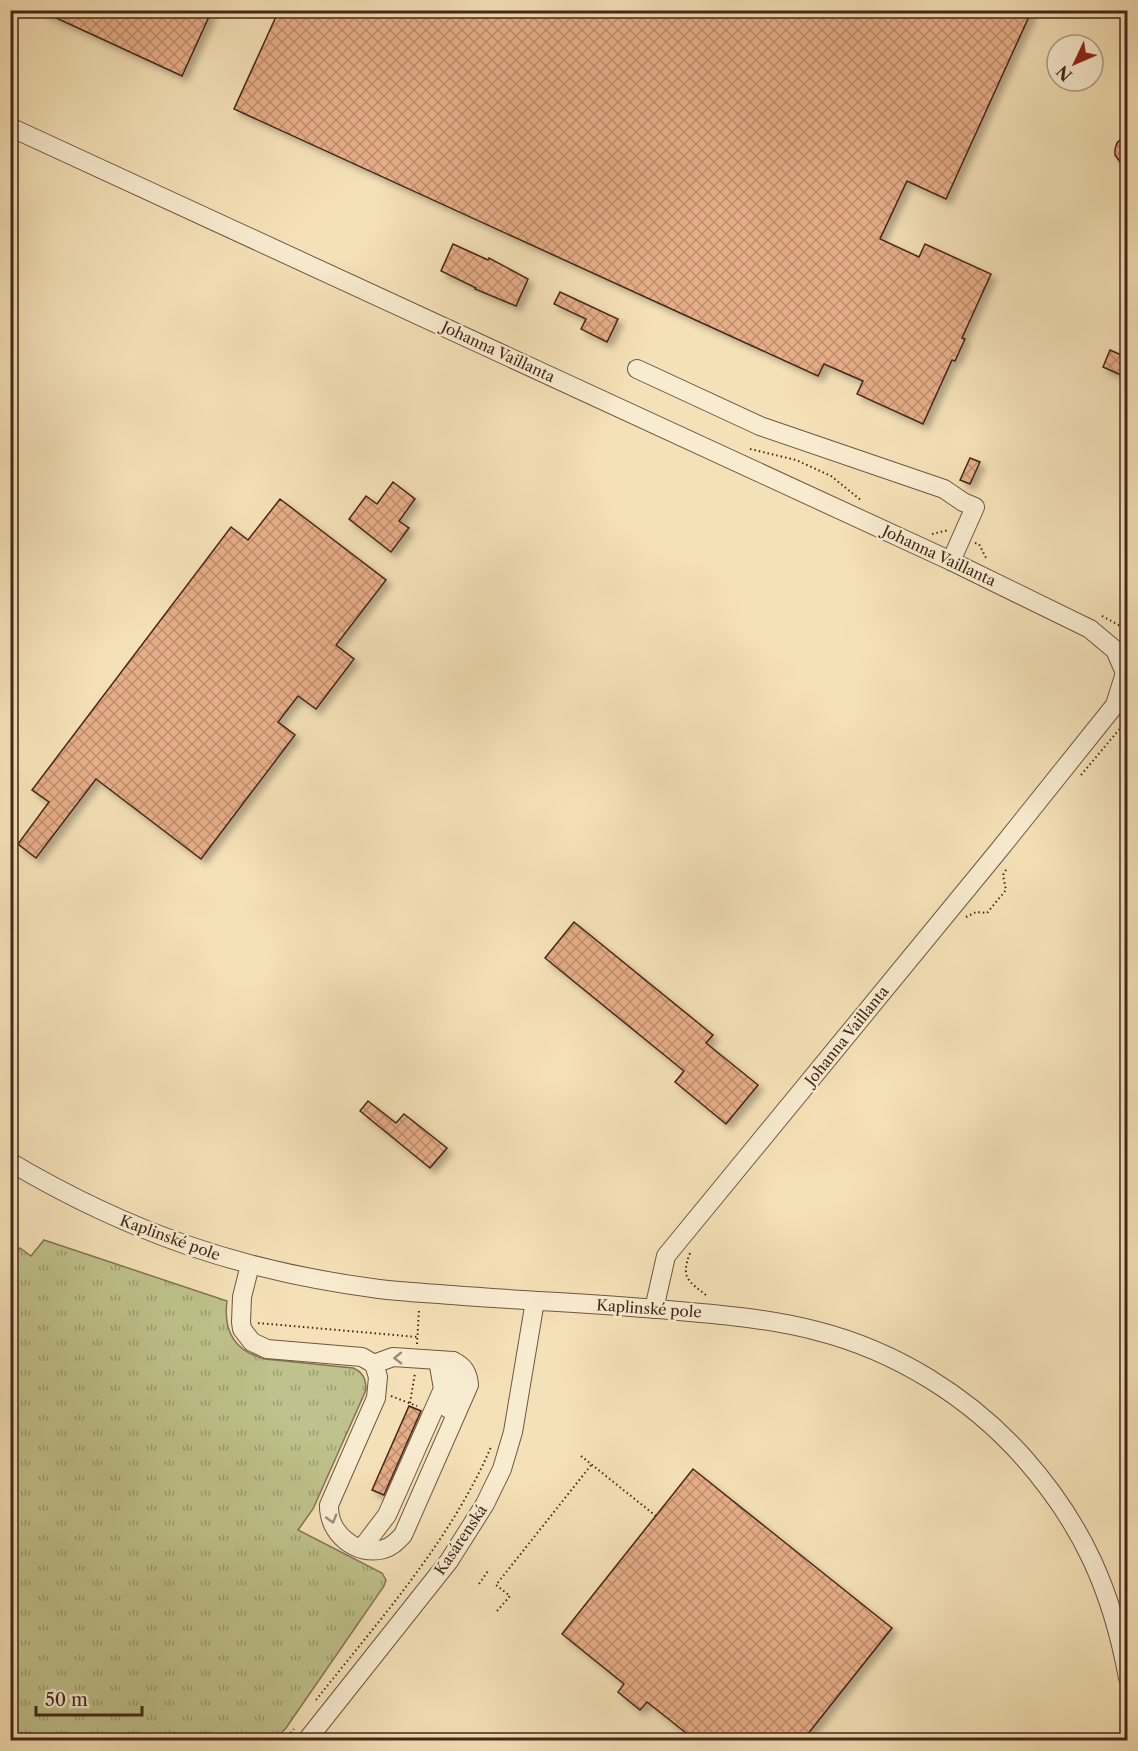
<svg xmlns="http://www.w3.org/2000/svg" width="1138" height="1751" font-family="'Libre Caslon Text',serif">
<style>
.grass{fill:url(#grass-tufts);stroke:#827453;stroke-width:1.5}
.building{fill:url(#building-cross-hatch);stroke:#45261a;stroke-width:1.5;filter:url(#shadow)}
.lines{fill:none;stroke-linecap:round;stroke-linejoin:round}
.minor-casing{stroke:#715541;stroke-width:20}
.path{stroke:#45261a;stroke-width:2;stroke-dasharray:1.5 3;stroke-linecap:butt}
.minor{stroke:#f8ecd0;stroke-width:18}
.oneway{stroke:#9e8975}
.labels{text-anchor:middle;stroke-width:4.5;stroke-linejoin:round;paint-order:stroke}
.street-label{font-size:15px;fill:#45261a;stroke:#f8ecd0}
</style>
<defs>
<pattern id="grass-tufts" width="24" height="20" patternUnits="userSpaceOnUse" patternTransform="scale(1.5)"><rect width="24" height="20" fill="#bfc28c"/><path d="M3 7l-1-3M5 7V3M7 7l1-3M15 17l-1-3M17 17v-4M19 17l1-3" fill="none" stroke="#9d9d72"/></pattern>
<pattern id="building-cross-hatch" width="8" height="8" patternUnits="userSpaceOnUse" patternTransform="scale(1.5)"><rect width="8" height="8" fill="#e6ad87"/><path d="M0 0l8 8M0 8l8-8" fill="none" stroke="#bc8d6e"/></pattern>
<filter id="shadow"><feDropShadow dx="5" dy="5" stdDeviation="3" flood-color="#0004"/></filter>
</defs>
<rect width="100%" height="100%" fill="#f5e1b7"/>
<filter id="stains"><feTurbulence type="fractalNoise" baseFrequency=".00333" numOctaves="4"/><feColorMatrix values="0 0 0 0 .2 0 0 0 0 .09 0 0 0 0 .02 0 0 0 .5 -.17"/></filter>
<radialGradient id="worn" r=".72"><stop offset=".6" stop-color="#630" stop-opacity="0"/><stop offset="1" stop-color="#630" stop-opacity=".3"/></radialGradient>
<path class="grass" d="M 44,1240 L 227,1301 C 223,1331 234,1351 265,1359 L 353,1368 C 363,1372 366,1379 366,1390 L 313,1509 L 298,1530 L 382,1573 L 386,1580 L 384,1586 L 286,1728 L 275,1740 L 11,1740 L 11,1260 L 20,1248 L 31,1256 Z"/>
<g class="building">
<path d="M 39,10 L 212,10 L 182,76 Z"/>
<path d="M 279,10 L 1032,10 L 946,199 L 907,181 L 880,239 L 919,257 L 925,244 L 991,274 L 962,338 L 965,339 L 955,361 L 952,360 L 923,424 L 857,394 L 863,381 L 824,364 L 818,376 L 234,109 Z"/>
<path d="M 1128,132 L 1128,173 L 1115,155 L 1115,149 L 1117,143 Z"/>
<path d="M 453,244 L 488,260 L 489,258 L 528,279 L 516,306 L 475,289 L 476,288 L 441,271 Z"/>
<path d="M 560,292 L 618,319 L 607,342 L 581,329 L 586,319 L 554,304 Z"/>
<path d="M 1110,350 L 1128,358 L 1128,378 L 1103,367 Z"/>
<path d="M 970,458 L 980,462 L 970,484 L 960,480 Z"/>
<path d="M 393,482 L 415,499 L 399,521 L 409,528 L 391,552 L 349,519 L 366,496 L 377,504 Z"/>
<path d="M 280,499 L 386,580 L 336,645 L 354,659 L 316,709 L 298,696 L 278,722 L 295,735 L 201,859 L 96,779 L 36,858 L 18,844 L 49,802 L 32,790 L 231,527 L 248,540 Z"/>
<path d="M 574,922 L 713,1035 L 706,1043 L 758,1085 L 726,1124 L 675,1082 L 684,1071 L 545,958 Z"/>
<path d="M 368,1101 L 396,1123 L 404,1114 L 447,1148 L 430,1168 L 360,1111 Z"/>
<path d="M 409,1406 L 421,1411 L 384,1495 L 372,1490 Z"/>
<path d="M 693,1469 L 892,1628 L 803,1740 L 695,1740 L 647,1702 L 640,1710 L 618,1692 L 624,1684 L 562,1634 Z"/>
</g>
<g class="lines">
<defs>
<g id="minor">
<path d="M 10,127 L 951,561 L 1090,629 L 1115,650 L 1125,673 L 1115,705 L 999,850 L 666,1256 L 654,1309"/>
<path d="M 637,369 L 760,426 L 944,489 L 963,502 L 975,507 L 951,561"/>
<path d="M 10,1162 C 130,1233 241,1271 379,1289 C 403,1292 428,1293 452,1295 C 528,1301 603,1304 679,1311 C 725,1315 771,1319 817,1331 C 896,1351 970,1397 1024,1458 C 1083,1525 1112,1591 1128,1678"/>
<path d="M 250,1265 L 242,1297 L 241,1322 L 242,1329 L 252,1342 L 267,1349 L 362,1357 L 374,1364 L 378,1377 L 376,1398 L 329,1505 C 328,1533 356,1557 384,1549 C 392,1547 397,1541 403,1535 L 469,1385 C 468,1373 464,1366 453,1361 L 393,1357 L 374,1364"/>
<path d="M 447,1408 L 456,1385 L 453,1361"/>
<path d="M 362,1548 L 387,1515 L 443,1389 L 438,1360"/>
<path d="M 307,1740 L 449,1561 L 485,1504 L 502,1469 L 513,1432 L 535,1301"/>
</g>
</defs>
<use href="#minor" class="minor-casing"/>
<g class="path">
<path d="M 750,449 L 796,460 L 831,476 L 862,501"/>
<path d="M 932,534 L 949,530"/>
<path d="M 975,543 L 979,544 L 987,560"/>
<path d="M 1102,616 L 1128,630"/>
<path d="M 1081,775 L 1128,719"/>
<path d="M 966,917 L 976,912 L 987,913 L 1006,890 L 1003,875 L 1007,868"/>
<path d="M 690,1253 C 680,1279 689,1281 707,1296"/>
<path d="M 258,1323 L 417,1337"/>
<path d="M 417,1344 L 419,1309"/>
<path d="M 391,1396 L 417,1406"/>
<path d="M 410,1403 L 415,1373"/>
<path d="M 581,1456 L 656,1516"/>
<path d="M 479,1584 L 488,1571"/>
<path d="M 497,1611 L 510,1596 L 496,1585 L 592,1464"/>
<path d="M 316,1700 C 379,1620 450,1542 491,1447"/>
<path d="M 285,1740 L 294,1729"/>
</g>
<use href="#minor" class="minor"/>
</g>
<defs><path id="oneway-chevron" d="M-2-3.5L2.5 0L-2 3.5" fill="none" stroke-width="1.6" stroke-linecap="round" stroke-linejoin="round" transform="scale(1.5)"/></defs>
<g class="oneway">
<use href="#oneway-chevron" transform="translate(398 1358) rotate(179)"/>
<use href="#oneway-chevron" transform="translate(332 1519) rotate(74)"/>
</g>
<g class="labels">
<g class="street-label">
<text transform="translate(498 352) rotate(25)" y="5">Johanna Vaillanta</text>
<text transform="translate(939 556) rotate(25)" y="5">Johanna Vaillanta</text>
<text transform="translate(847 1036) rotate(-51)" y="5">Johanna Vaillanta</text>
<text transform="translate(170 1238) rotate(20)" y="5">Kaplinské pole</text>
<text transform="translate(649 1309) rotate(4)" y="5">Kaplinské pole</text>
<text transform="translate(461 1540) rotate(-56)" y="5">Kasárenská</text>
</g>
</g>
<rect width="1138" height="1751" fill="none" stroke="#f5e1b7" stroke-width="36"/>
<rect x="12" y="12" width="1114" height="1727" fill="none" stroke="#45261a" stroke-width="3"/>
<rect x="18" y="18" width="1102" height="1715" fill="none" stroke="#45261a" stroke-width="1.5"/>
<g transform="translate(1075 63) rotate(226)"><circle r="28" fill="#f8ecd0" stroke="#b09d87" stroke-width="1.5"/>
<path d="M0-4.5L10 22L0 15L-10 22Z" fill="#8f2418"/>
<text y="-9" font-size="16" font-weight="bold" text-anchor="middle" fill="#45261a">N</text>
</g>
<path d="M36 1706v9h106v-9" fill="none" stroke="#45261a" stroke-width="3"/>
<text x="45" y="1706" font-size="18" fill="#45261a" stroke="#f8ecd0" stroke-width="4.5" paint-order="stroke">50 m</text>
<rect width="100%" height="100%" filter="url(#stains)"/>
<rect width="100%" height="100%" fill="url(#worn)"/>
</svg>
